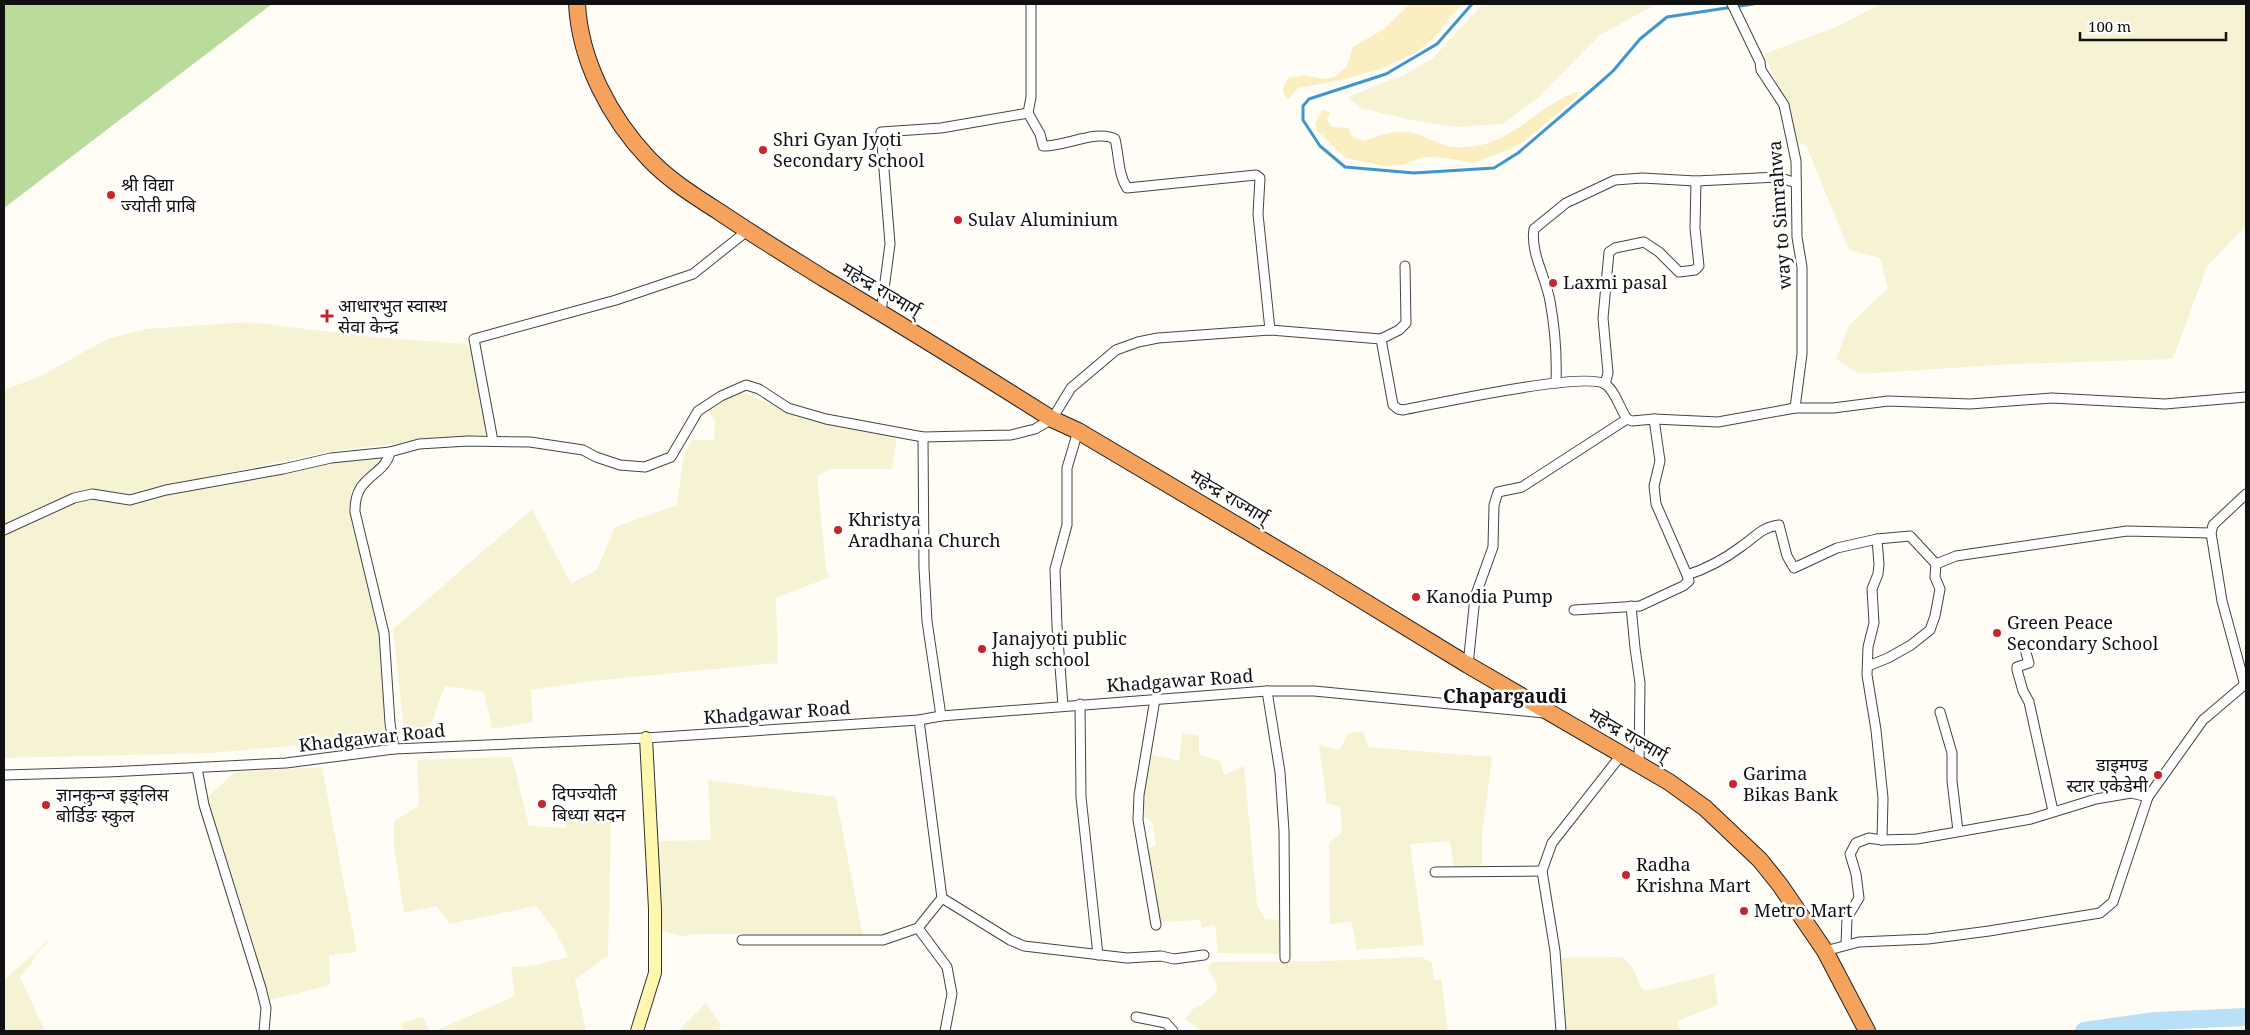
<svg xmlns="http://www.w3.org/2000/svg" width="2250" height="1035" font-family="'Noto Serif','Noto Sans Devanagari',serif">
<style>
.farmland{fill:#f6f3d4}
.forest{fill:#b9dc9c}
.sand{fill:#fbeec1}
.lines{fill:none;stroke-linecap:round;stroke-linejoin:round}
.stream{stroke:#3f96cf;stroke-width:3}
.river{stroke:#b9e0f7;stroke-width:18}
.street-casing{stroke:#444;stroke-width:11}
.secondary-casing{stroke:#333;stroke-width:14}
.highway-casing{stroke:#222;stroke-width:18}
.street{stroke:#fff;stroke-width:9}
.secondary{stroke:#fff6b0;stroke-width:12}
.highway{stroke:#f5a25d;stroke-width:16}
.poi-dot{fill:#c4262e;stroke:#fff;stroke-width:2}
.labels{text-anchor:middle;stroke-width:5;stroke-linejoin:round;paint-order:stroke}
.poi-label{font-size:18px;fill:#111;stroke:#fff;text-anchor:start}
.street-label{font-size:18px;fill:#111;stroke:#fff}
.neighbourhood-label{font-size:19px;font-weight:bold;fill:#111;stroke:#fff}
</style>
<rect width="100%" height="100%" fill="#fffdf5"/>
<g class="farmland">
<path d="M 1483,4 L 1667,4 L 1653,6 L 1600,35 L 1537,99 L 1502,124 L 1458,127 L 1411,120 L 1360,108 L 1348,97 L 1406,74 L 1432,59 Z"/>
<path d="M 1880,4 L 2246,4 L 2246,226 L 2207,266 L 2173,359 L 2013,364 L 1859,374 L 1836,359 L 1849,325 L 1888,288 L 1880,258 L 1849,250 L 1806,145 L 1797,144 L 1790,111 L 1764,54 L 1841,25 Z"/>
<path d="M 248,322 L 374,337 L 466,344 L 471,349 L 488,434 L 339,450 L 177,483 L 125,497 L 99,491 L 85,491 L 44,505 L 4,524 L 4,390 L 41,376 L 107,339 L 146,329 Z"/>
<path d="M 739,391 L 798,416 L 897,436 L 892,469 L 831,469 L 817,476 L 826,570 L 830,577 L 776,598 L 778,663 L 592,681 L 531,690 L 533,722 L 492,729 L 484,692 L 445,686 L 428,732 L 404,731 L 393,629 L 532,509 L 571,584 L 597,570 L 615,527 L 677,505 L 683,459 L 691,440 L 714,440 L 715,421 L 708,410 Z"/>
<path d="M 383,456 L 351,492 L 351,513 L 353,526 L 376,617 L 383,671 L 386,737 L 212,753 L 4,758 L 4,533 L 79,501 L 93,499 L 109,503 L 127,503 L 321,464 Z"/>
<path d="M 1363,731 L 1368,747 L 1492,757 L 1482,835 L 1482,865 L 1454,868 L 1450,841 L 1410,844 L 1424,945 L 1357,950 L 1351,921 L 1330,925 L 1329,843 L 1342,832 L 1340,807 L 1327,803 L 1319,745 L 1339,750 L 1349,733 Z"/>
<path d="M 1182,733 L 1199,736 L 1199,754 L 1220,761 L 1224,775 L 1244,766 L 1257,905 L 1265,919 L 1280,920 L 1282,954 L 1218,953 L 1215,925 L 1202,928 L 1200,920 L 1159,922 L 1146,850 L 1156,846 L 1153,823 L 1142,815 L 1149,754 L 1179,761 Z"/>
<path d="M 512,757 L 529,826 L 566,828 L 569,810 L 611,818 L 608,956 L 575,979 L 586,1031 L 434,1031 L 515,996 L 511,967 L 532,966 L 568,957 L 555,930 L 536,906 L 450,924 L 436,906 L 404,913 L 394,847 L 394,821 L 419,806 L 417,760 Z"/>
<path d="M 322,767 L 357,952 L 329,955 L 330,985 L 266,1001 L 205,799 L 235,772 Z"/>
<path d="M 708,780 L 836,797 L 863,937 L 837,934 L 698,934 L 683,936 L 661,931 L 656,844 L 662,841 L 711,840 Z"/>
<path d="M 49,940 L 49,942 L 37,953 L 30,966 L 20,977 L 45,1031 L 4,1031 L 4,980 Z"/>
<path d="M 1422,957 L 1432,963 L 1434,980 L 1441,979 L 1448,1031 L 1199,1031 L 1200,1030 L 1185,1019 L 1193,1009 L 1202,1005 L 1217,991 L 1216,982 L 1207,969 L 1212,962 L 1326,961 Z"/>
<path d="M 1621,957 L 1626,960 L 1634,970 L 1640,986 L 1645,991 L 1714,974 L 1718,1005 L 1677,1021 L 1681,1031 L 1563,1031 L 1558,958 Z"/>
<path d="M 706,1003 L 721,1025 L 719,1031 L 678,1031 Z"/>
<path d="M 423,1017 L 430,1031 L 403,1031 L 401,1023 Z"/>
</g>
<path class="forest" d="M 4,4 L 272,4 L 4,208 Z"/>
<g class="sand">
<path d="M 1410,4 L 1463,4 L 1449,18 L 1438,34 L 1417,52 L 1385,67 L 1342,80 L 1298,88 L 1288,100 C 1281,91 1282,88 1288,78 L 1304,75 L 1323,79 L 1335,77 L 1347,66 L 1353,47 L 1384,29 Z"/>
<path d="M 1580,91 L 1576,98 L 1523,142 L 1509,150 L 1473,163 L 1446,158 L 1423,157 L 1404,165 L 1383,166 L 1346,158 L 1317,131 L 1315,124 L 1322,110 L 1330,112 L 1327,120 L 1332,127 L 1348,128 L 1352,136 L 1363,141 C 1376,137 1393,130 1408,132 C 1423,134 1434,143 1448,146 C 1455,148 1467,147 1475,146 C 1515,141 1542,102 1580,91 Z"/>
</g>
<g class="lines">
<path class="stream" d="M 1472,4 L 1437,44 L 1386,74 L 1309,99 L 1303,106 L 1303,120 L 1320,146 L 1345,167 L 1414,173 L 1494,168 L 1518,153 L 1595,87 L 1613,71 L 1640,39 L 1667,17 L 1753,4"/>
<path class="river" d="M 2084,1031 L 2155,1021 L 2246,1017"/>
<defs>
<g id="street">
<path d="M 1031,4 L 1031,97 L 1028,113 L 1040,134 L 1043,146 C 1064,147 1097,129 1115,139 C 1119,155 1118,174 1127,188 L 1256,175 L 1260,178 L 1258,214 L 1270,330"/>
<path d="M 1732,4 L 1760,62 L 1761,70 L 1784,105 L 1796,161 L 1797,237 L 1802,267 L 1802,354 L 1795,408"/>
<path d="M 881,312 L 890,244 L 881,132 L 941,128 L 1028,113"/>
<path d="M 1381,339 L 1399,330 L 1406,323 L 1405,266"/>
<path d="M 1556,383 C 1557,356 1555,328 1550,301 C 1546,277 1530,253 1534,229 L 1566,203 L 1615,180 L 1642,178 L 1696,181 L 1778,177 L 1796,183"/>
<path d="M 1605,384 L 1608,373 L 1603,318 L 1609,252 L 1615,248 L 1644,242 L 1659,252 L 1679,272 L 1695,270 L 1699,266 L 1695,228 L 1696,181"/>
<path d="M 1654,419 L 1660,461 L 1654,486 L 1656,504 L 1687,575 C 1706,569 1726,558 1742,546 C 1755,537 1762,527 1779,525 L 1787,556 L 1794,568 L 1837,548 L 1877,539 L 1910,536 L 1936,564"/>
<path d="M 923,437 L 924,568 L 927,621 L 941,716"/>
<path d="M 493,441 L 474,339 L 616,300 L 693,274 L 747,231"/>
<path d="M 390,452 C 385,477 354,474 355,512 L 384,633 L 390,723 L 394,749"/>
<path d="M 4,530 L 74,498 L 92,494 L 130,500 L 166,490 L 283,469 L 331,458 L 390,452 L 419,444 L 468,441 L 530,442 L 583,450 L 596,457 L 620,465 L 645,467 L 671,457 L 698,411 L 721,396 L 746,385 L 759,389 L 788,408 L 826,419 L 923,437 L 1011,435 L 1035,429 L 1052,419 L 1071,388 L 1116,350 L 1138,342 L 1158,338 L 1270,330 L 1381,339 L 1393,405 L 1398,409 L 1403,410 C 1435,404 1583,371 1605,384 C 1615,390 1620,409 1627,419 L 1632,421 L 1654,419 L 1718,422 L 1795,408 L 1833,408 L 1888,401 L 1970,404 L 2052,398 L 2165,404 L 2246,397"/>
<path d="M 1631,606 L 1635,648 L 1640,683 L 1639,764"/>
<path d="M 1574,610 L 1640,606 L 1683,586 L 1689,581 L 1687,575"/>
<path d="M 2024,646 L 2029,663 L 2017,667 L 2017,670 L 2023,691 L 2029,702 L 2053,811"/>
<path d="M 1468,665 L 1475,597 L 1493,547 L 1494,505 L 1498,492 L 1522,487 L 1627,419"/>
<path d="M 1868,666 L 1888,658 L 1911,645 L 1930,630 L 1935,616 L 1940,589 L 1935,577 L 1936,564 L 1956,556 L 2127,531 L 2211,533"/>
<path d="M 1267,691 L 1280,772 L 1284,831 L 1285,958"/>
<path d="M 1155,699 L 1139,795 L 1138,820 L 1156,925"/>
<path d="M 1080,704 L 1081,797 L 1098,955"/>
<path d="M 1063,706 L 1057,626 L 1055,569 L 1067,525 L 1067,468 L 1078,431"/>
<path d="M 1940,712 L 1952,753 L 1952,781 L 1958,831"/>
<path d="M 919,720 L 942,898 L 1010,940 L 1024,946 L 1127,958 L 1161,956 L 1174,959 L 1204,955"/>
<path d="M 197,768 L 204,805 L 261,988 L 266,1008 L 264,1031"/>
<path d="M 4,775 L 108,772 L 286,763 L 394,749 L 646,738 L 919,720 L 941,716 L 1267,691 L 1314,691 L 1544,713"/>
<path d="M 1882,840 L 1917,839 L 2031,819 L 2096,799 L 2131,793 L 2148,797"/>
<path d="M 1435,872 L 1542,871"/>
<path d="M 918,928 L 947,967 L 952,994 L 945,1031"/>
<path d="M 742,940 L 883,940 L 918,928 L 942,898"/>
<path d="M 1846,945 L 1847,918 L 1859,898 L 1856,874 L 1850,854 L 1856,843 L 1869,838 L 1882,840 L 1883,798 L 1876,730 L 1867,675 L 1868,647 L 1874,623 L 1872,589 L 1878,574 L 1879,564 L 1877,539"/>
<path d="M 1825,951 L 1859,942 L 1928,939 L 1989,931 L 2100,913 L 2113,902 L 2148,797 L 2203,720 L 2243,686 L 2244,682 L 2222,601 L 2211,533 L 2213,525 L 2246,494"/>
<path d="M 1136,1017 L 1166,1023 L 1173,1031"/>
<path d="M 1561,1031 L 1555,951 L 1542,871 L 1552,843 L 1622,754"/>
</g>
<path id="secondary" d="M 637,1031 L 655,973 L 655,909 L 646,738"/>
<path id="highway" d="M 577,4 C 580,61 610,118 649,159 C 669,180 693,195 718,211 C 752,234 788,256 823,278 C 900,324 976,371 1052,419 L 1078,431 L 1321,575 L 1468,665 L 1669,782 L 1705,808 L 1760,860 L 1780,885 L 1825,951 L 1867,1031"/>
</defs>
<use href="#street" class="street-casing"/>
<use href="#secondary" class="secondary-casing"/>
<use href="#highway" class="highway-casing"/>
<use href="#street" class="street"/>
<use href="#secondary" class="secondary"/>
<use href="#highway" class="highway"/>
</g>
<g class="poi-dot">
<circle cx="763" cy="150" r="5"/>
<circle cx="111" cy="195" r="5"/>
<circle cx="958" cy="220" r="5"/>
<circle cx="1553" cy="283" r="5"/>
<path d="M324.5 308.5h5v5h5v5h-5v5h-5v-5h-5v-5h5z"/>
<circle cx="838" cy="530" r="5"/>
<circle cx="1416" cy="597" r="5"/>
<circle cx="1997" cy="633" r="5"/>
<circle cx="982" cy="649" r="5"/>
<circle cx="2158" cy="775" r="5"/>
<circle cx="1733" cy="784" r="5"/>
<circle cx="542" cy="804" r="5"/>
<circle cx="46" cy="805" r="5"/>
<circle cx="1626" cy="875" r="5"/>
<circle cx="1744" cy="911" r="5"/>
</g>
<g class="labels">
<g class="poi-label">
<text x="773" y="146">Shri Gyan Jyoti<tspan x="773" dy="21">Secondary School</tspan></text>
<text x="121" y="191">श्री विद्या<tspan x="121" dy="21">ज्योती प्राबि</tspan></text>
<text x="968" y="226">Sulav Aluminium</text>
<text x="1563" y="289">Laxmi pasal</text>
<text x="338" y="312">आधारभुत स्वास्थ<tspan x="338" dy="21">सेवा केन्द्र</tspan></text>
<text x="848" y="526">Khristya<tspan x="848" dy="21">Aradhana Church</tspan></text>
<text x="1426" y="603">Kanodia Pump</text>
<text x="2007" y="629">Green Peace<tspan x="2007" dy="21">Secondary School</tspan></text>
<text x="992" y="645">Janajyoti public<tspan x="992" dy="21">high school</tspan></text>
<text x="2148" y="771" text-anchor="end">डाइमण्ड<tspan x="2148" dy="21">स्टार एकेडेमी</tspan></text>
<text x="1743" y="780">Garima<tspan x="1743" dy="21">Bikas Bank</tspan></text>
<text x="552" y="800">दिपज्योती<tspan x="552" dy="21">बिध्या सदन</tspan></text>
<text x="56" y="801">ज्ञानकुन्ज इङ्लिस<tspan x="56" dy="21">बोर्डिङ स्कुल</tspan></text>
<text x="1636" y="871">Radha<tspan x="1636" dy="21">Krishna Mart</tspan></text>
<text x="1754" y="917">Metro Mart</text>
</g>
<g class="street-label">
<text transform="translate(1780 215) rotate(-94)" y="6">way to Simrahwa</text>
<text transform="translate(881 290) rotate(31)" y="6">महेन्द्र राज्मार्ग्</text>
<text transform="translate(1229 497) rotate(31)" y="6">महेन्द्र राज्मार्ग्</text>
<text transform="translate(1180 681) rotate(-4)" y="6">Khadgawar Road</text>
<text transform="translate(777 713) rotate(-4)" y="6">Khadgawar Road</text>
<text transform="translate(1628 735) rotate(30)" y="6">महेन्द्र राज्मार्ग्</text>
<text transform="translate(372 738) rotate(-6)" y="6">Khadgawar Road</text>
</g>
<g class="neighbourhood-label">
<text x="1505" y="703">Chapargaudi</text>
</g>
</g>
<rect width="2250" height="1035" fill="none" stroke="#111111" stroke-width="10"/>
<path d="M2080 32v8h146v-8" fill="none" stroke="#111111" stroke-width="2.5"/>
<text x="2088" y="32" font-size="15" fill="#111111" stroke="#ffffff" stroke-width="4" paint-order="stroke">100 m</text>
</svg>
